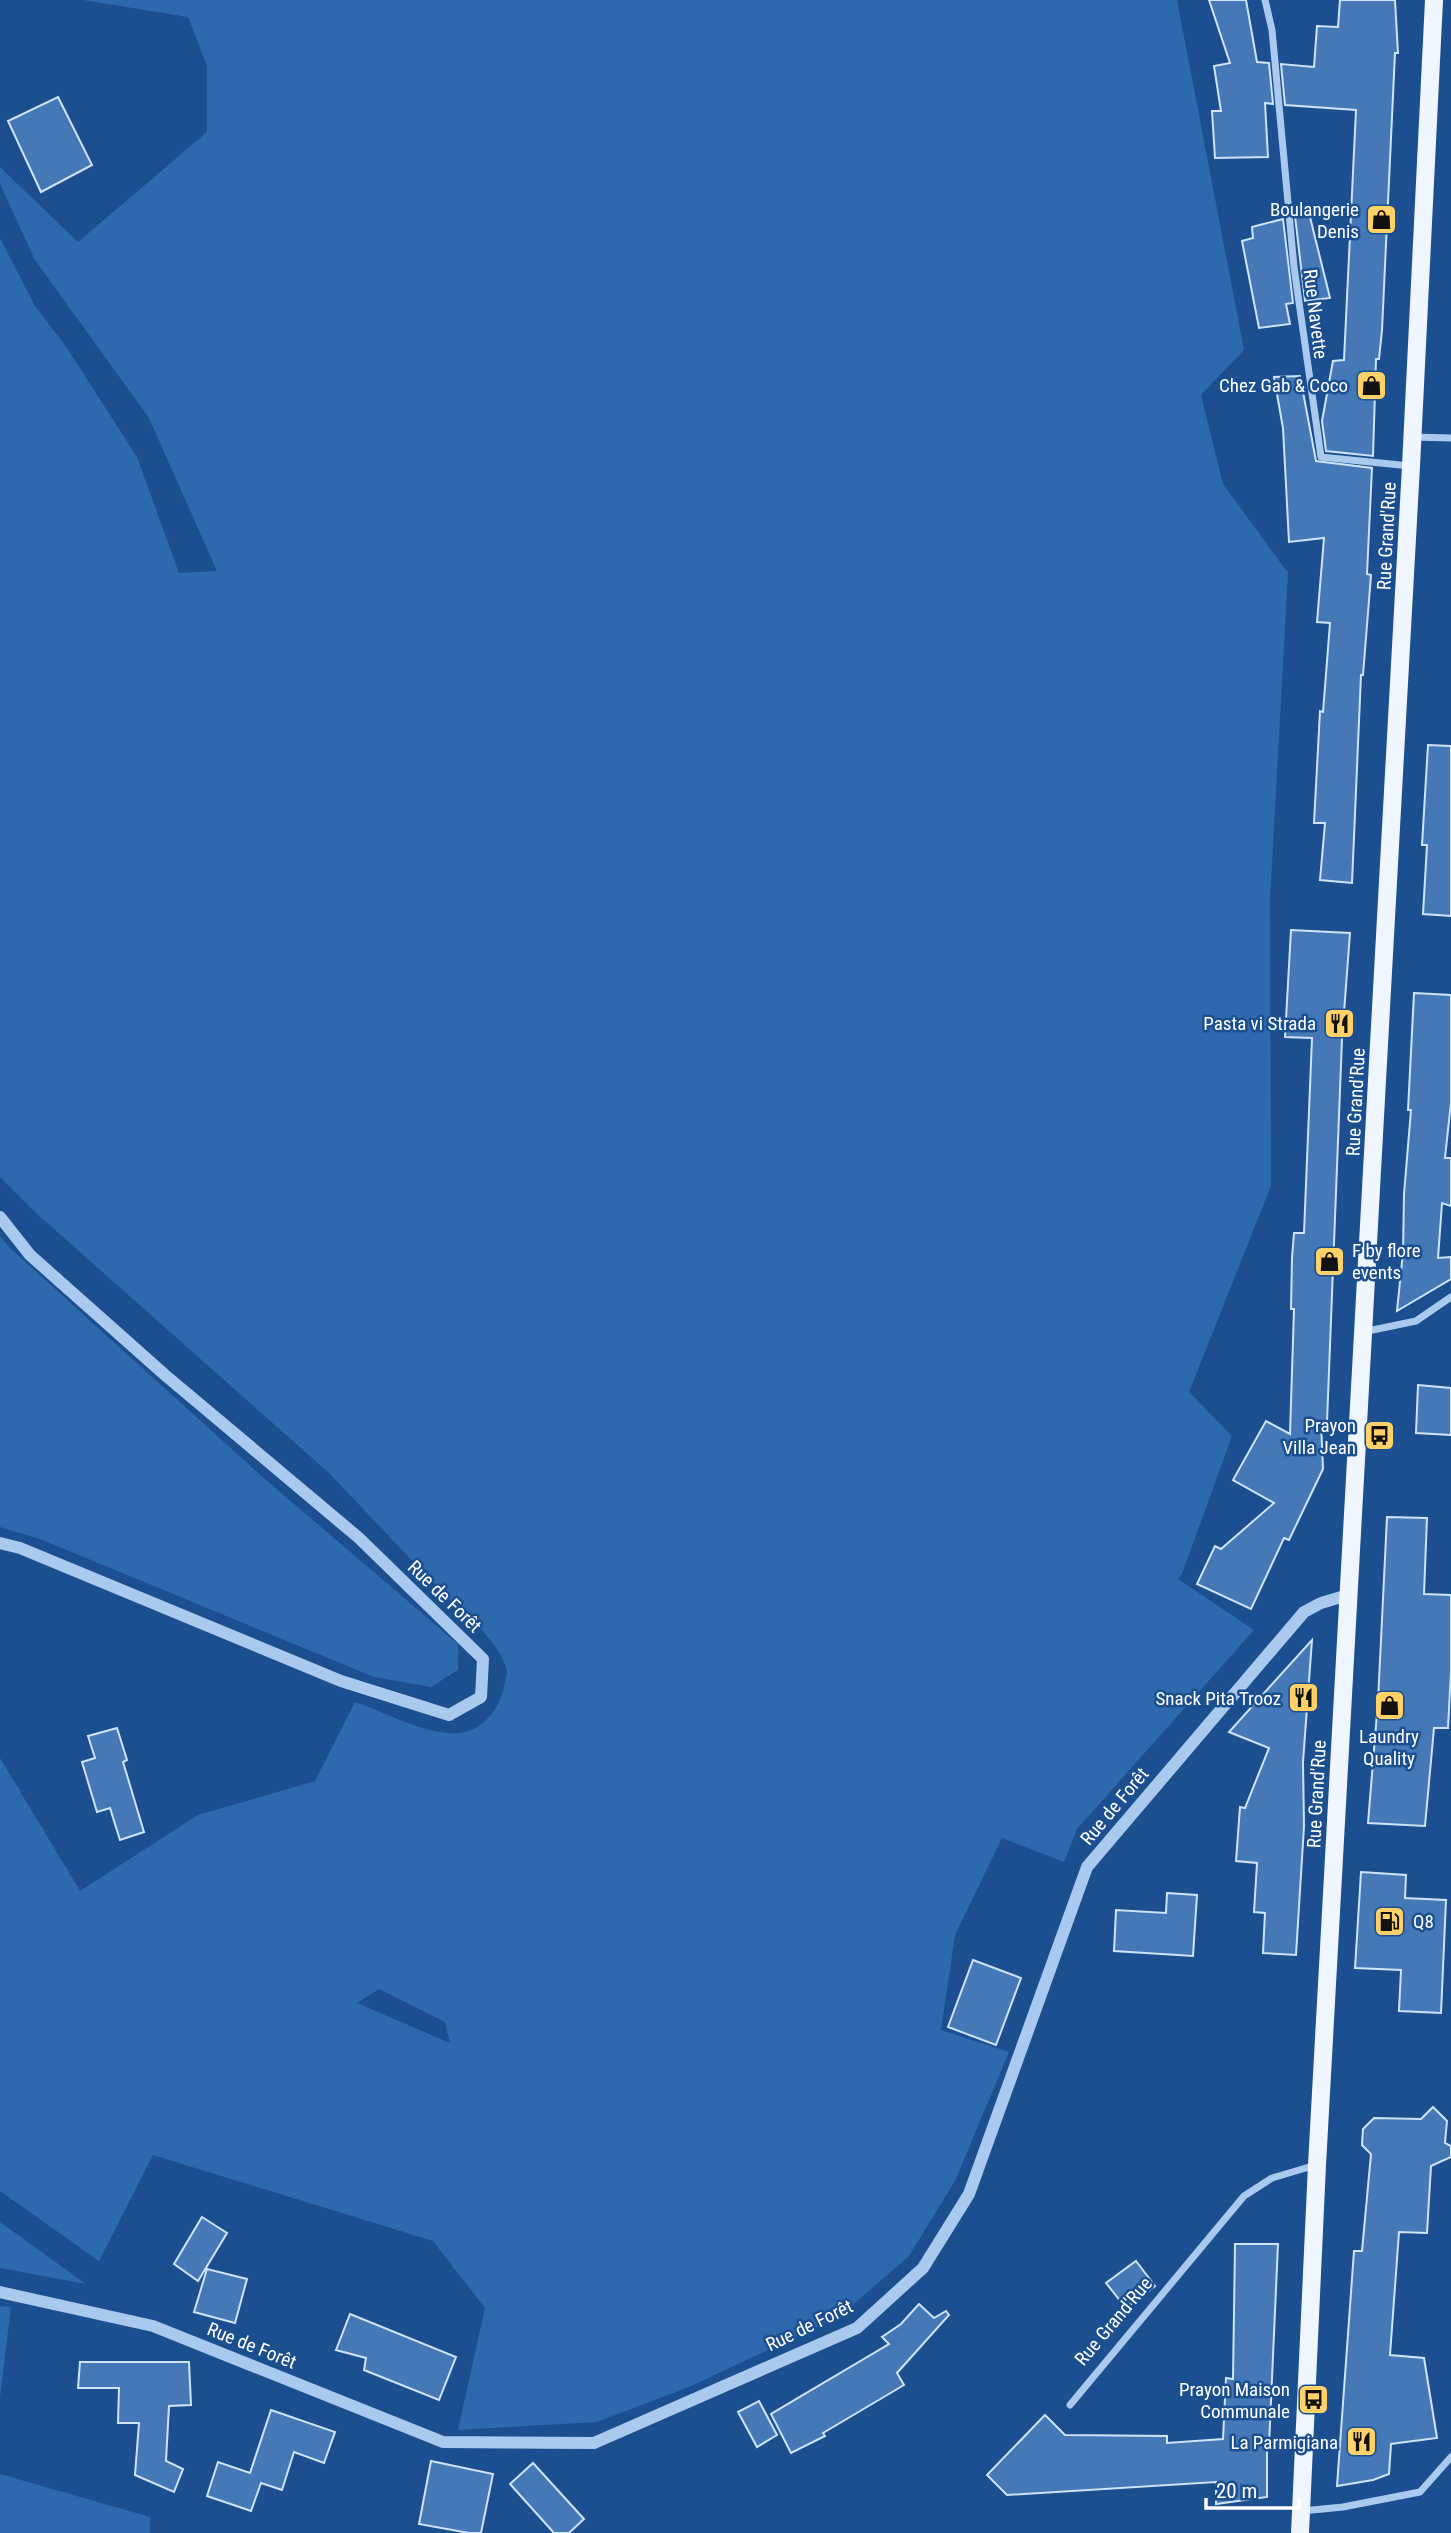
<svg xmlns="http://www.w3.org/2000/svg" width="1451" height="2533" font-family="'Roboto Condensed',sans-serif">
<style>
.green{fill:#2e69ad;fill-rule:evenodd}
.building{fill:#4478b7;stroke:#cfe3fa;stroke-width:2}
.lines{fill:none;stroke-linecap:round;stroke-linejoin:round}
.minor{stroke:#a9c9ee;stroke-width:7}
.tertiary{stroke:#a9c9ee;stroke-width:12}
.primary{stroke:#f0f6ff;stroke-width:18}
.labels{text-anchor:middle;stroke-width:5;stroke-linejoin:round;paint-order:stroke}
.poi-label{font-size:19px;fill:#fff;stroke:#1b4f8f;text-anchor:end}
.street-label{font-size:19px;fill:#fff;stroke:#1b4f8f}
</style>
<rect width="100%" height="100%" fill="#1b4f8f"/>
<g class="green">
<path d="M 83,0 L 1177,0 L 1244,350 L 1201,395 L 1223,484 L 1288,573 L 1270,900 L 1271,1186 L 1189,1392 L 1232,1436 L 1182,1574 L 1178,1579 L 1254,1630 L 1077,1829 L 1064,1862 L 1002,1838 L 955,1935 L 941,2030 L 1009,2052 L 955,2181 L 909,2256 L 840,2316 L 689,2387 L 597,2422 L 458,2430 L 485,2308 L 433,2241 L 153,2155 L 99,2261 L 0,2191 L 0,1758 L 80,1891 L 198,1815 L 315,1781 L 355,1702 C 385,1712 416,1730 447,1733 C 478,1737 498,1713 504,1687 C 505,1682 507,1676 507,1671 C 501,1645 476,1624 457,1608 L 329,1473 L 36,1213 L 0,1177 L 0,238 L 35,306 L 65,345 L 137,457 L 179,573 L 217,571 L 149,418 L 35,260 L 0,184 L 0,167 L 78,242 L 207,132 L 207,66 L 188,17 ZM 379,1989 L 445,2022 L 450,2043 L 357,2003 Z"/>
<path d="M 0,1236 L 11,1249 L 266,1480 L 458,1644 L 458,1670 L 431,1687 L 374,1677 L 40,1539 L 0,1527 Z"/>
<path d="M 0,2222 L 86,2284 L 0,2268 Z"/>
<path d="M 0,2306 L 11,2307 L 0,2397 Z"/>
<path d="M 0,2474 L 150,2517 L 150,2533 L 0,2533 Z"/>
</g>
<g class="building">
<path d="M 1209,0 L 1246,0 L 1257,62 L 1269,63 L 1273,104 L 1265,103 L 1268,157 L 1215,158 L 1212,111 L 1221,111 L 1214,66 L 1230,63 Z"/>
<path d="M 1340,0 L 1395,0 L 1398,53 L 1395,53 L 1382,330 L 1379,359 L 1376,359 L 1373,456 L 1326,451 L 1322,421 L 1333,361 L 1344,360 L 1356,110 L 1285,105 L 1281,64 L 1314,67 L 1317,26 L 1338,27 Z"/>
<path d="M 58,97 L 92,165 L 41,192 L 8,121 Z"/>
<path d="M 1309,213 L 1330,298 L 1305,301 L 1295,216 Z"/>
<path d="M 1283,219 L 1293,303 L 1286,304 L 1290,324 L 1259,328 L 1242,241 L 1253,238 L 1252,227 Z"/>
<path d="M 1300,376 L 1316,461 L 1372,468 L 1367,574 L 1371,575 L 1363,675 L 1361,675 L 1352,883 L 1320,880 L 1325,823 L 1314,823 L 1320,711 L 1323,712 L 1330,623 L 1317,622 L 1324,538 L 1289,542 L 1283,428 L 1274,377 Z"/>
<path d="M 1428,745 L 1451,746 L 1451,916 L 1423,914 L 1427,845 L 1422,845 Z"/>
<path d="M 1291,930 L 1350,933 L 1342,1039 L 1327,1422 L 1321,1422 L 1323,1469 L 1289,1540 L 1284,1538 L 1251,1609 L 1197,1584 L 1215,1546 L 1221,1549 L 1274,1503 L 1233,1480 L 1266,1421 L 1290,1434 L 1294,1309 L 1291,1309 L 1292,1258 L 1294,1233 L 1304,1233 L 1312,1038 L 1285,1037 Z"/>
<path d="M 1414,993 L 1451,995 L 1451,1102 L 1445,1158 L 1451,1158 L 1451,1206 L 1442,1203 L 1438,1258 L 1451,1257 L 1451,1279 L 1397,1311 L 1403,1252 L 1404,1194 L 1411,1110 L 1408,1110 Z"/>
<path d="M 1418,1385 L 1451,1388 L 1451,1435 L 1416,1433 Z"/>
<path d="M 1387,1517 L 1427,1518 L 1424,1594 L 1451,1595 L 1451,1671 L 1448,1728 L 1434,1728 L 1425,1826 L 1368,1823 L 1378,1701 Z"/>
<path d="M 1312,1640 L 1303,1762 L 1304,1826 L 1296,1955 L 1263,1953 L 1265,1913 L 1254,1912 L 1257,1863 L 1236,1861 L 1240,1807 L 1245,1808 L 1269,1748 L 1229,1732 Z"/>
<path d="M 117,1728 L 127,1760 L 123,1762 L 144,1832 L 120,1840 L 110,1808 L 97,1812 L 82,1762 L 95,1758 L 88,1736 Z"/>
<path d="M 1361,1872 L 1406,1875 L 1405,1898 L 1446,1900 L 1441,2013 L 1399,2011 L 1401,1970 L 1355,1968 Z"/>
<path d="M 1167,1893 L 1197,1895 L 1193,1956 L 1114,1951 L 1116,1910 L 1166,1913 Z"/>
<path d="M 973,1960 L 1021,1978 L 996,2045 L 948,2027 Z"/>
<path d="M 1433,2107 L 1447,2121 L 1445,2143 L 1451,2146 L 1451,2157 L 1431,2166 L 1427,2233 L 1399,2232 L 1390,2355 L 1424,2358 L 1437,2438 L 1391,2444 L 1389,2474 L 1373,2480 L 1337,2486 L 1354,2251 L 1362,2251 L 1371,2154 L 1362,2145 L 1363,2129 L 1374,2118 L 1421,2119 Z"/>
<path d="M 202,2217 L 227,2233 L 198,2281 L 174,2264 Z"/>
<path d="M 1235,2244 L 1278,2244 L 1269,2446 L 1267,2446 L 1267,2497 L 1216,2504 L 1216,2482 L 1007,2495 L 987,2475 L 1045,2415 L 1065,2435 L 1167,2436 L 1167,2443 L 1223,2439 L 1226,2378 L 1233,2379 Z"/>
<path d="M 1136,2261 L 1155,2286 L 1126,2308 L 1106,2283 Z"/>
<path d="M 207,2269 L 247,2279 L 235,2323 L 194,2312 Z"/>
<path d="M 919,2304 L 934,2318 L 946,2311 L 949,2315 L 897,2373 L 904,2385 L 823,2433 L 825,2436 L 791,2453 L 771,2414 L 889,2344 L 882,2337 L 901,2324 Z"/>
<path d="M 350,2314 L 456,2357 L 439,2400 L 364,2370 L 366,2358 L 336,2350 Z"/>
<path d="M 80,2362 L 189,2362 L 191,2405 L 169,2406 L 166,2461 L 183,2469 L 174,2492 L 135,2475 L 139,2423 L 118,2423 L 119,2388 L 78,2388 Z"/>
<path d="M 759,2401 L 777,2435 L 757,2447 L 738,2412 Z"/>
<path d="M 271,2410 L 335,2432 L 324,2463 L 294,2452 L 282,2490 L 261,2483 L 251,2511 L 207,2496 L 218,2462 L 250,2473 Z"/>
<path d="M 431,2461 L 493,2474 L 481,2533 L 469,2533 L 419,2524 Z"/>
<path d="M 533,2463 L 584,2519 L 569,2533 L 554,2533 L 510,2484 Z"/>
</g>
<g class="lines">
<g class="minor">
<path d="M 1265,0 L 1272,30 L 1294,267 L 1321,457 L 1410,466"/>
<path d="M 1412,437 L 1451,438"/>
<path d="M 1363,1332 L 1416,1321 L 1451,1297"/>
<path d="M 1070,2405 L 1244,2196 L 1272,2178 L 1316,2165"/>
<path d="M 1302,2511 L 1343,2507 L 1420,2492 L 1451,2457"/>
</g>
<g class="tertiary">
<path d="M 0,1217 L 30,1255 L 165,1375 L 359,1538 L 483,1659 L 481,1697 L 449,1715 L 341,1681 L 20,1548 L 0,1543"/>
<path d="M 0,2292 L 153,2326 L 443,2442 L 594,2443 L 857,2328 L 923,2268 L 969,2194 L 1087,1867 L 1304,1612 L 1321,1603 L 1348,1595"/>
</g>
<path class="primary" d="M 1300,2533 L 1317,2165 L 1411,466 L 1434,0"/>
</g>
<defs>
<symbol id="shop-square" viewBox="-11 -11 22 22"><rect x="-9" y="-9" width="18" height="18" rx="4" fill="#ffd166" stroke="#1b4f8f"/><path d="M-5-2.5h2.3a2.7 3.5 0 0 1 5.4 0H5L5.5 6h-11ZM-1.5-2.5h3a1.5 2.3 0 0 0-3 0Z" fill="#111"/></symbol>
<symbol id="restaurant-square" viewBox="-11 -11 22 22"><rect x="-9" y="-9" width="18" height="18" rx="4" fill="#ffd166" stroke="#1b4f8f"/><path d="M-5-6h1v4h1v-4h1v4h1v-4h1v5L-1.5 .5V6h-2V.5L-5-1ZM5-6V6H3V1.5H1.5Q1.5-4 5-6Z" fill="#111"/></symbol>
<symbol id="bus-square" viewBox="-11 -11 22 22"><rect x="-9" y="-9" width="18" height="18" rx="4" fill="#ffd166" stroke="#1b4f8f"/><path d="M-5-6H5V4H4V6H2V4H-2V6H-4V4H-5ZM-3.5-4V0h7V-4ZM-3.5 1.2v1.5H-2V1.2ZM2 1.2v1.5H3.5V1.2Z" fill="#111"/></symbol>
<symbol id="fuel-square" viewBox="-11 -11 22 22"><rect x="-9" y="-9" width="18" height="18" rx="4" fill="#ffd166" stroke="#1b4f8f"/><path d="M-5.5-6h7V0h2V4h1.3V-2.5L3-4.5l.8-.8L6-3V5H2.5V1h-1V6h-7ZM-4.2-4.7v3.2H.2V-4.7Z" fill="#111"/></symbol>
</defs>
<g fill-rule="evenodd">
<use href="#shop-square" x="1364" y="202" width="35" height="35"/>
<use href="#shop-square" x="1354" y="368" width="35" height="35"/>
<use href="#restaurant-square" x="1322" y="1006" width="35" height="35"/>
<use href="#shop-square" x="1312" y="1244" width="35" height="35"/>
<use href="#bus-square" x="1362" y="1418" width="35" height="35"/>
<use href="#restaurant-square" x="1286" y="1680" width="35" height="35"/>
<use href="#shop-square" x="1372" y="1688" width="35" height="35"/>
<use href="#fuel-square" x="1372" y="1904" width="35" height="35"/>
<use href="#bus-square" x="1296" y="2382" width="35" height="35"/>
<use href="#restaurant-square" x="1344" y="2424" width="35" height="35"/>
</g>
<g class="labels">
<g class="poi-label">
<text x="1359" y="216">Boulangerie<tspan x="1359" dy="22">Denis</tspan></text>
<text x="1348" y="392">Chez Gab &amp; Coco</text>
<text x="1316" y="1030">Pasta vi Strada</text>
<text x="1352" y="1257" text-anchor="start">F by flore<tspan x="1352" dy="22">events</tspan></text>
<text x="1356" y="1432">Prayon<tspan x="1356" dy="22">Villa Jean</tspan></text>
<text x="1281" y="1705">Snack Pita Trooz</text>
<text x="1389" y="1743" text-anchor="middle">Laundry<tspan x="1389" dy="22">Quality</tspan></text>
<text x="1413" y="1928" text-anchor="start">Q8</text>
<text x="1290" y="2396">Prayon Maison<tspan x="1290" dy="22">Communale</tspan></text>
<text x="1338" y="2449">La Parmigiana</text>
</g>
<g class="street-label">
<text transform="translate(1316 314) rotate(83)" y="7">Rue Navette</text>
<text transform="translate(1386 536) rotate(-87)" y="7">Rue Grand'Rue</text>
<text transform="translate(1355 1102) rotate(-87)" y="7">Rue Grand'Rue</text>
<text transform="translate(445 1596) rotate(44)" y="7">Rue de Forêt</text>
<text transform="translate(1316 1794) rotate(-87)" y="7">Rue Grand'Rue</text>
<text transform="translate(1114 1806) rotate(-50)" y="7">Rue de Forêt</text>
<text transform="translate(1113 2321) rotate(-50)" y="7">Rue Grand'Rue</text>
<text transform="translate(809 2325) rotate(-26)" y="7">Rue de Forêt</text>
<text transform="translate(252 2345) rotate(22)" y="7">Rue de Forêt</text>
</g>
</g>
<path d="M1206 2498v10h93v-10" fill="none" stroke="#ffffff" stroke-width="3.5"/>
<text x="1216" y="2498" font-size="21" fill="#ffffff" stroke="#1b4f8f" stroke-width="5" paint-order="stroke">20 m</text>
</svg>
